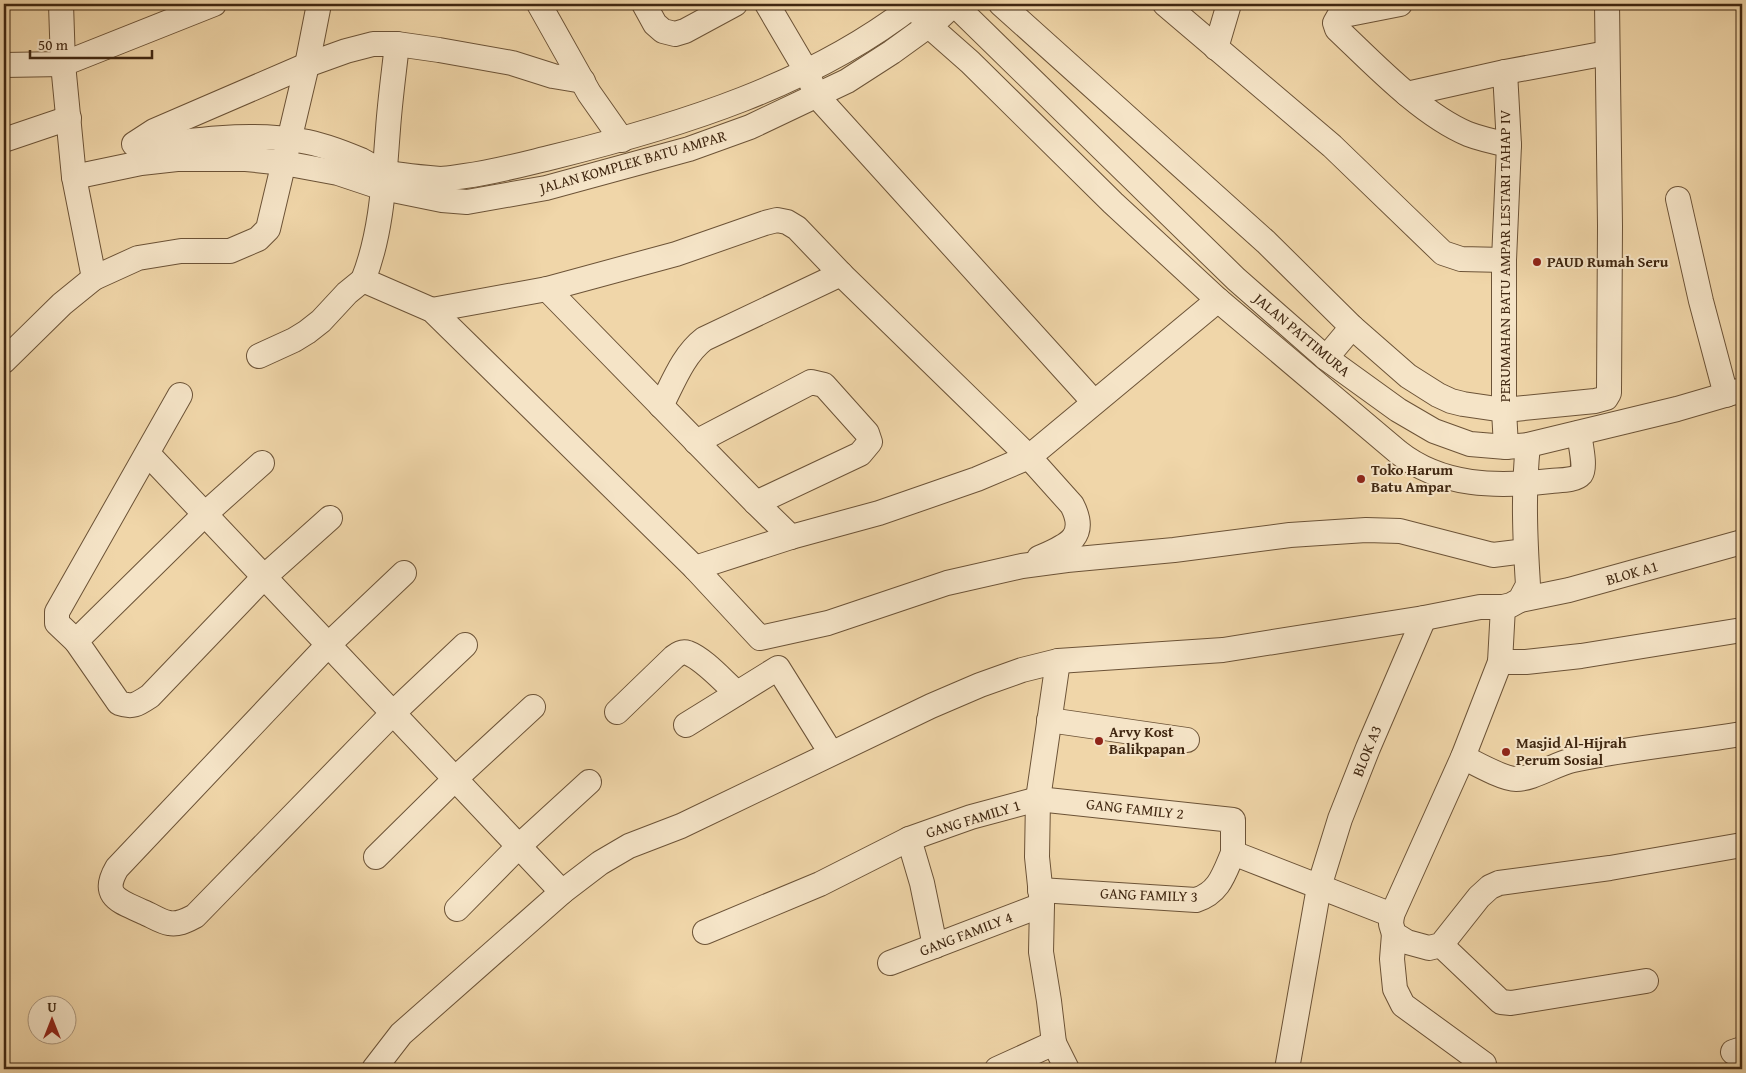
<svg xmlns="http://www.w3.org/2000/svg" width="1746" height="1073" font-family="'Gentium Book Plus',serif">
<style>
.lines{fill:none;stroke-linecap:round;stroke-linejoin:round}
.minor-casing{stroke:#6c5337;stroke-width:26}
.minor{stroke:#f5e4c7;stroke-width:24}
.poi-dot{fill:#8f2418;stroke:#f5e4c7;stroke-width:2}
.labels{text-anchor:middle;stroke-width:4;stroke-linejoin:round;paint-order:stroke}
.street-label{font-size:15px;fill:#402711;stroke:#f5e4c7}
.poi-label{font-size:15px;font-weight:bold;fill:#402711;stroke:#f5e4c7;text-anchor:start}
</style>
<rect width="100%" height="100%" fill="#f0d6a9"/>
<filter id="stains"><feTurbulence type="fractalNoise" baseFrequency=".004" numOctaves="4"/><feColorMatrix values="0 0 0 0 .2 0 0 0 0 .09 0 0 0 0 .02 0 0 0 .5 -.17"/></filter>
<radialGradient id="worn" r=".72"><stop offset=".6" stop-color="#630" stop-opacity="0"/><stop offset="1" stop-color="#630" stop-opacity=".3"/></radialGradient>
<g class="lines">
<defs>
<g id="minor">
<path d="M 61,4 L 63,64 L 74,177 L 94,278"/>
<path d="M 539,4 L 589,93 L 622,140"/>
<path d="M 644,4 L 655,24 L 663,31 L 675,34 L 685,31 L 735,4"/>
<path d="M 767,4 L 807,72 L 816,95 L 1094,402"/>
<path d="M 913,4 L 928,25 L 970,62 L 1113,203 L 1218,300 L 1398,452 C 1442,487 1497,487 1551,481 C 1559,480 1575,481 1581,474 C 1586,467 1580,442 1579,433"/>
<path d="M 954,4 L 1236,279 L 1326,358 L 1398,410 L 1434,431 L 1470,444 L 1506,447 L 1528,445 L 1677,409 L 1742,390"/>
<path d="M 1001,4 L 1266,242 L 1352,327 L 1326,358"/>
<path d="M 1165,4 L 1332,146 L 1443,253 L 1461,259 L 1504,260"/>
<path d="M 1400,4 L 1339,16 L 1335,23 L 1337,29 C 1374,64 1421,114 1468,134 C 1481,139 1495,142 1509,145"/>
<path d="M 397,44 L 439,50 L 512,63 L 553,76 L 583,81"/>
<path d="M 1216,48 L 1229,4"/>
<path d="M 4,65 L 63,64 L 214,4"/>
<path d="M 1505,72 L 1509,145 L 1504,260 L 1504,410 L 1506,447"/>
<path d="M 1407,94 L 1505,72 L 1607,53"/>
<path d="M 4,140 L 69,118"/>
<path d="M 134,144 L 154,131 L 307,65 L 346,51 L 373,44 L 397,44 C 394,72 390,100 388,129 C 384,179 382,233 363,280"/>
<path d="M 138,148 C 191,140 248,132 302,141 C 322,144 342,152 361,160 C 368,164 375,168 383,171 C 393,175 428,178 440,179 C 448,179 457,177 465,176 C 495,172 524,164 553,157 C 679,126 812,85 915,4"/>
<path d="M 74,177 L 141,163 L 177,159 L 246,159 L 284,163 L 338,173 L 383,188 L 442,200 L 467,202 L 546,188 L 689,149 L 750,127 L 847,81 L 892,52 L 939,18 L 954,4"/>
<path d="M 1678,199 L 1701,301 L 1726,395"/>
<path d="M 547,289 L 756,503 L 791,537"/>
<path d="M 432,310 L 547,289 L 676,254 L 765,223 L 777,220 L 787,222 L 797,228 L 841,274 L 1029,457 L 1072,505 C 1089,538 1066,546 1039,558"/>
<path d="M 1352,327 L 1408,376 L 1438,395 L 1451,401 L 1463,404 L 1504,410 L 1595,401 L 1606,398 L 1609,393 L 1610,226 L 1607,4"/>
<path d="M 259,356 L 294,340 L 307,332 L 321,321 L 347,293 L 363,280 L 432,310 L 695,568 L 760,638 L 828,623 L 947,583 L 1022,566 L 1067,560 L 1174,550 L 1290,535 L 1366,530 L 1400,531 L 1493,555 L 1526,551"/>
<path d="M 4,361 L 62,304 L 94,278 L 138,258 L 181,251 L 230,251 L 258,239 L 268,229 L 307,65 L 319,4"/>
<path d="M 661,406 C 673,383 683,355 704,339 L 841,274"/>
<path d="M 696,442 L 811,382 L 824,385 L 867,433 L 870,442 L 860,454 L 756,503"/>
<path d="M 148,454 L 562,892"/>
<path d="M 262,463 L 205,514 L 76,641 L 119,703 C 133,708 138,704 150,696 L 264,577 L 330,518"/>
<path d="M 695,568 L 791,537 L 879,513 L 977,479 L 1029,457 L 1218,300"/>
<path d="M 404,573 L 328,645 L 117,868 C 100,897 120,901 143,912 C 151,915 161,922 169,923 C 179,925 187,920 195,916 L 393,713 L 465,645"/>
<path d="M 1520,600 L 1569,590 L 1742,542"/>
<path d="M 76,641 L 57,623 L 57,612 L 180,395"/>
<path d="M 1500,662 L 1526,662 L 1581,656 L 1742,630"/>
<path d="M 617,712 L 674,657 C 678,654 682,651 688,653 C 704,659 724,682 737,693"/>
<path d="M 1049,720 L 1187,740"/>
<path d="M 686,725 L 778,668 L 831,753"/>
<path d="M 1463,757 C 1475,763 1503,779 1516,779 C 1533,779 1555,764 1573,760 C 1629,748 1686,743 1742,734"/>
<path d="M 909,839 L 922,883 L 935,946"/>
<path d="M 376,857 L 455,779 L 533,707"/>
<path d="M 1040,890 L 1196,900 C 1219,893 1224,874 1233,853"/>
<path d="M 457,909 L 519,846 L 589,782"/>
<path d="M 1392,915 L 1391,924 L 1394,934 L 1407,942 L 1429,948 L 1441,945 L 1479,897 L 1490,887 L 1499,883 L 1610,868 L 1742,845"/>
<path d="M 705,932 L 820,884 L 909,839 L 971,817 L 1038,799 L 1233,820 L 1233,853 L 1392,915 L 1463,757 L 1500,662 L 1503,607"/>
<path d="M 1394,934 L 1392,959 L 1395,989 L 1403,1005 L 1484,1064"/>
<path d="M 1441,945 L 1501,1002 L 1511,1003 L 1646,981"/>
<path d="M 890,963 L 1042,905"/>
<path d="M 1054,1043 L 1067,1069"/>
<path d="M 1733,1052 L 1742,1049"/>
<path d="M 374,1069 L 401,1034 L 562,892 L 600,863 L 629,846 L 681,826 L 931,706 L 980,685 L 1022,670 L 1058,661 L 1223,650 L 1424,618 L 1480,607 L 1503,607 L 1511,605 L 1520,600 L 1528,585 C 1525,538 1523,492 1528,445"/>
<path d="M 997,1069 L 1054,1043 L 1049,1001 L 1041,952 L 1042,905 L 1037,857 L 1038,799 L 1058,661"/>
<path d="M 1287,1069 L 1319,887 L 1340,819 L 1368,748 L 1424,618"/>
</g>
</defs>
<use href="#minor" class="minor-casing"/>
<use href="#minor" class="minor"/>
</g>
<g class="poi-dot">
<circle cx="1537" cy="262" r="5"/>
<circle cx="1361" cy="479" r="5"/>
<circle cx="1099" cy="741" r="5"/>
<circle cx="1506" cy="752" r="5"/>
</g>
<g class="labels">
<g class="street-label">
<text transform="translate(633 162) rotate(-16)" y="5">JALAN KOMPLEK BATU AMPAR</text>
<text transform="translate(1505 256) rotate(-90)" y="5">PERUMAHAN BATU AMPAR LESTARI TAHAP IV</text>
<text transform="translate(1302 335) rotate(40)" y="5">JALAN PATTIMURA</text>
<text transform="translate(1632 573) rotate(-16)" y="5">BLOK A1</text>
<text transform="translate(1367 751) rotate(-68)" y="5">BLOK A3</text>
<text transform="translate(1135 809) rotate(6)" y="5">GANG FAMILY 2</text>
<text transform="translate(973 819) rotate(-17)" y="5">GANG FAMILY 1</text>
<text transform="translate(1149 895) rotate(2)" y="5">GANG FAMILY 3</text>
<text transform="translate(966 934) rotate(-21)" y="5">GANG FAMILY 4</text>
</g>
<g class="poi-label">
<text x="1547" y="267">PAUD Rumah Seru</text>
<text x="1371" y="475">Toko Harum<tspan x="1371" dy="17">Batu Ampar</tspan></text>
<text x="1109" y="737">Arvy Kost<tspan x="1109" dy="17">Balikpapan</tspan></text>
<text x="1516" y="748">Masjid Al-Hijrah<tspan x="1516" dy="17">Perum Sosial</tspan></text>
</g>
</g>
<rect width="1746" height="1073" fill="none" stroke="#f0d6a9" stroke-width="20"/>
<rect x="5" y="5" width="1736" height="1063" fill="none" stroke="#402711" stroke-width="2.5"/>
<rect x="10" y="10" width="1726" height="1053" fill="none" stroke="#402711"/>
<g transform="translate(52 1020)"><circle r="24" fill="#f5e4c7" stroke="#ad987e"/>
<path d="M0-4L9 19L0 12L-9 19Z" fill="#8f2418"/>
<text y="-8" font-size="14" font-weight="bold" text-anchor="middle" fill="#402711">U</text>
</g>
<path d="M30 50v8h122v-8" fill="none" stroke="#402711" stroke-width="2.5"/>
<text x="38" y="50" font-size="15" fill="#402711" stroke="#f5e4c7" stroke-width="4" paint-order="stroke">50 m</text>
<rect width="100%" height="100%" filter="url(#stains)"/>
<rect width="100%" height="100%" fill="url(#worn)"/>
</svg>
